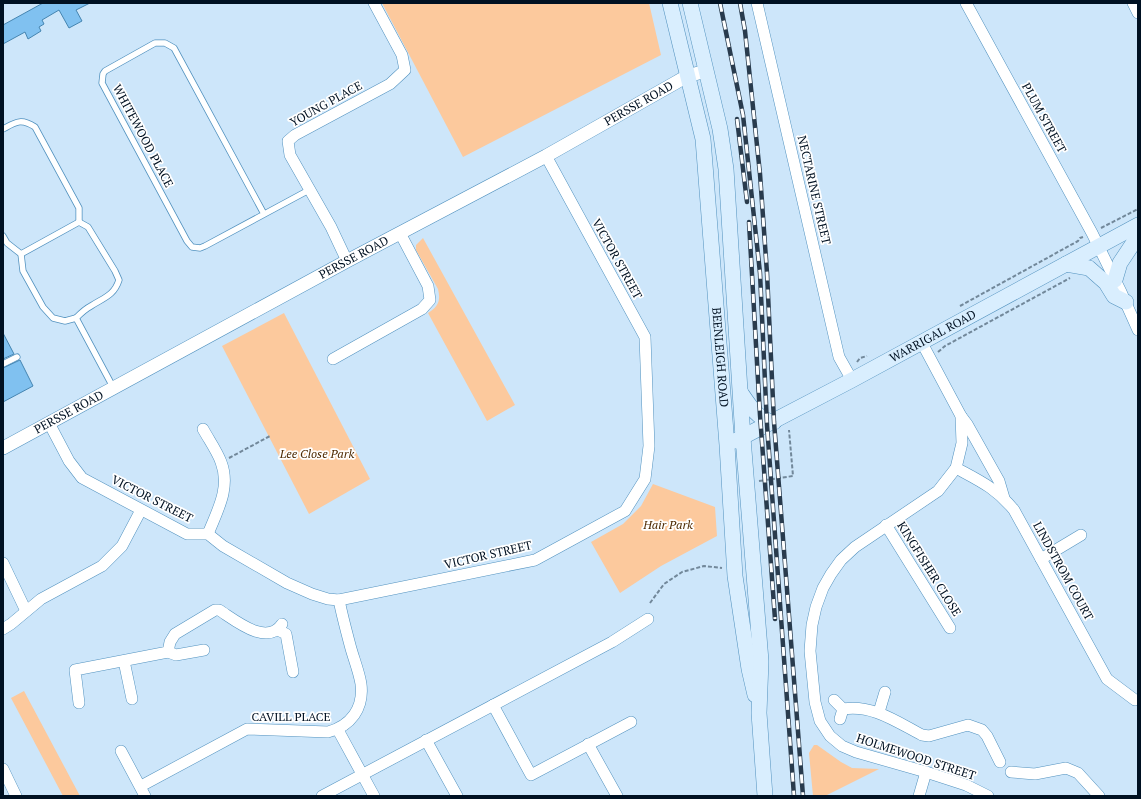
<svg xmlns="http://www.w3.org/2000/svg" width="1141" height="799" font-family="'PT Serif',serif">
<style>
.green{fill:#fcc99d}
.building{fill:#80c1f0;stroke:#4585b1}
.lines{fill:none;stroke-linecap:round;stroke-linejoin:round}
.service-casing{stroke:#5292bf;stroke-width:7}
.minor-casing{stroke:#5292bf;stroke-width:12}
.tertiary-casing{stroke:#5292bf;stroke-width:14}
.secondary-casing{stroke:#5292bf;stroke-width:16}
.path{stroke:#72889a;stroke-width:2;stroke-dasharray:4 2;stroke-linecap:butt}
.service{stroke:#fff;stroke-width:5.5}
.minor{stroke:#fff;stroke-width:11}
.tertiary{stroke:#fff;stroke-width:13}
.secondary{stroke:#d9eefe;stroke-width:15}
.rail-casing{stroke:#293b4d;stroke-width:4.5}
.rail{stroke:#fff;stroke-width:3;stroke-dasharray:9;stroke-linecap:butt}
.labels{text-anchor:middle;stroke-width:3.5;stroke-linejoin:round;paint-order:stroke}
.street-label{font-size:12px;fill:#012;stroke:#fff}
.park-label{font-size:12px;font-style:italic;fill:#4f2a02;stroke:#fff}
</style>
<rect width="100%" height="100%" fill="#cde6fa"/>
<g class="green">
<path d="M 382,3 L 649,3 L 661,55 L 463,157 Z"/>
<path d="M 423,238 L 515,405 L 487,421 L 428,313 C 438,307 441,301 438,289 L 416,250 L 416,245 Z"/>
<path d="M 284,313 L 370,479 L 309,514 L 222,346 Z"/>
<path d="M 653,484 L 715,507 L 717,536 L 661,566 L 620,593 L 591,542 L 623,524 L 641,506 Z"/>
<path d="M 24,691 L 80,796 L 63,796 L 11,698 Z"/>
<path d="M 814,745 L 817,745 L 841,762 L 852,768 L 879,769 L 825,796 L 813,796 L 809,753 Z"/>
</g>
<g class="building">
<path d="M 43,3 L 90,3 L 76,10 L 82,21 L 69,28 L 59,10 L 42,20 L 44,24 L 39,27 L 41,31 L 28,39 L 25,32 L 3,44 L 3,25 Z"/>
<path d="M 3,333 L 14,354 L 3,359 Z"/>
<path d="M 20,360 L 33,386 L 3,402 L 3,368 Z"/>
</g>
<g class="lines">
<defs>
<g id="service">
<path d="M 3,129 C 16,122 21,118 35,127 L 79,208 L 79,222"/>
<path d="M 264,214 L 174,48 L 165,43 L 155,43 L 105,71 L 103,74 L 102,83 L 187,241 L 192,247 L 200,248 L 205,246 L 309,190"/>
<path d="M 3,236 L 7,243 L 21,254 L 23,271 L 43,307 L 53,318 L 65,321 L 76,318 L 113,387"/>
<path d="M 21,254 L 79,222"/>
<path d="M 76,318 C 80,314 85,309 91,306 C 103,298 114,296 119,280 L 115,271 L 88,227 L 79,222"/>
<path d="M 3,364 L 17,357"/>
</g>
<g id="minor">
<path d="M 757,3 L 839,357 L 852,380"/>
<path d="M 966,3 L 1092,233 L 1121,292 L 1138,330"/>
<path d="M 1133,3 L 1138,13"/>
<path d="M 347,261 L 331,227 L 290,155 L 288,141 L 295,135 L 390,84 L 405,70 L 402,55 L 374,3"/>
<path d="M 922,343 L 961,416 L 962,443 L 956,468 L 938,491 L 855,547 L 841,560 L 831,574 L 823,588 L 816,607 L 812,625 L 810,651 L 815,702 L 820,721 L 830,736 L 842,746 L 856,752 L 926,772 L 966,785 L 988,796"/>
<path d="M 333,359 L 422,309 L 430,300 L 428,286 L 400,233"/>
<path d="M 961,416 L 967,424 L 999,481 L 1004,498"/>
<path d="M 49,423 L 69,461 L 82,478 L 187,534 L 208,534 L 223,546 L 287,583 L 312,594 L 328,599 L 339,600 L 535,560 L 625,511 L 645,479 L 649,446 L 645,337 L 546,156"/>
<path d="M 203,429 C 209,440 217,451 221,462 C 231,488 217,511 208,534"/>
<path d="M 956,468 C 980,481 996,488 1014,510 L 1107,679 L 1135,700"/>
<path d="M 886,525 L 950,628"/>
<path d="M 1041,559 L 1081,535"/>
<path d="M 3,563 L 26,611"/>
<path d="M 3,629 L 11,624 L 41,599 L 102,566 L 122,546 L 141,510"/>
<path d="M 278,630 L 286,634 L 293,672"/>
<path d="M 168,652 L 176,655 L 204,650"/>
<path d="M 124,661 L 132,699"/>
<path d="M 834,700 L 843,709 L 840,719"/>
<path d="M 79,703 L 75,670 L 168,652 L 170,642 L 175,634 L 215,610 L 219,610 C 235,620 267,647 282,624"/>
<path d="M 493,705 L 531,775 L 631,722"/>
<path d="M 843,709 C 872,704 897,722 922,735 L 929,736 L 968,725 L 982,730 L 987,736 L 1000,762"/>
<path d="M 879,712 L 885,692"/>
<path d="M 338,730 L 374,796"/>
<path d="M 426,740 L 457,796"/>
<path d="M 588,744 L 617,796"/>
<path d="M 121,751 L 145,796"/>
<path d="M 3,769 L 16,796"/>
<path d="M 1011,772 L 1035,774 L 1066,768 L 1078,773 L 1099,796"/>
<path d="M 141,786 L 247,729 L 328,732 C 351,726 364,708 361,684 C 359,671 353,657 350,645 C 346,630 342,615 339,600"/>
<path d="M 322,796 L 612,642 L 648,619"/>
<path d="M 919,796 L 926,772"/>
</g>
<g id="tertiary">
<path id="s1" d="M 3,448 L 347,261 L 546,156 L 675,83 L 687,76 L 706,71"/>
</g>
<g id="secondary">
<path id="s2" d="M 670,3 L 703,139 L 727,445 L 735,576 L 749,669 L 755,695"/>
<path d="M 690,3 L 720,129 L 726,169 L 743,438 L 761,661 L 759,713 L 765,796"/>
<path d="M 1066,264 L 1089,268 L 1106,283 L 1114,296 L 1126,302"/>
<path d="M 1115,280 L 1120,263 L 1138,236"/>
<path d="M 741,393 C 749,405 759,421 774,422"/>
<path id="s3" d="M 735,441 L 852,380 L 1138,225"/>
</g>
</defs>
<use href="#service" class="service-casing"/>
<use href="#minor" class="minor-casing"/>
<use href="#tertiary" class="tertiary-casing"/>
<use href="#secondary" class="secondary-casing"/>
<g class="path">
<path d="M 1101,228 L 1138,209"/>
<path d="M 960,306 L 1078,241 L 1080,238 L 1083,237"/>
<path d="M 938,352 L 945,346 L 1070,278"/>
<path d="M 857,362 L 860,358 L 867,356"/>
<path d="M 229,458 L 270,436"/>
<path d="M 759,481 L 793,476 L 789,430"/>
<path d="M 650,603 L 664,584 L 682,572 L 704,566 L 722,568"/>
</g>
<use href="#service" class="service"/>
<use href="#minor" class="minor"/>
<use href="#tertiary" class="tertiary"/>
<use href="#secondary" class="secondary"/>
<defs>
<g id="rail">
<path d="M 720,3 L 743,115 L 760,273 L 767,425 L 794,796"/>
<path d="M 740,3 L 745,31 L 760,174 L 767,273 L 774,422 L 803,796"/>
<path d="M 737,119 L 747,202"/>
<path d="M 749,222 L 760,415 L 775,619"/>
</g>
</defs>
<use href="#rail" class="rail-casing"/>
<use href="#rail" class="rail"/>
</g>
<g class="labels">
<g class="street-label">
<text transform="translate(326 104) rotate(-29)" y="4">YOUNG PLACE</text>
<text dy="4" stroke="none"><textPath href="#s1" startOffset="723">PERSSE ROAD</textPath></text>
<text transform="translate(1044 118) rotate(61)" y="4">PLUM STREET</text>
<text transform="translate(143 136) rotate(62)" y="4">WHITEWOOD PLACE</text>
<text transform="translate(814 190) rotate(77)" y="4">NECTARINE STREET</text>
<text dy="4" stroke="none"><textPath href="#s1" startOffset="399">PERSSE ROAD</textPath></text>
<text transform="translate(617 259) rotate(61)" y="4">VICTOR STREET</text>
<text dy="4" stroke="none"><textPath href="#s3" startOffset="224">WARRIGAL ROAD</textPath></text>
<text dy="4" stroke="none"><textPath href="#s2" startOffset="359">BEENLEIGH ROAD</textPath></text>
<text dy="4" stroke="none"><textPath href="#s1" startOffset="75">PERSSE ROAD</textPath></text>
<text transform="translate(152 499) rotate(27)" y="4">VICTOR STREET</text>
<text transform="translate(488 555) rotate(-13)" y="4">VICTOR STREET</text>
<text transform="translate(929 569) rotate(58)" y="4">KINGFISHER CLOSE</text>
<text transform="translate(1063 571) rotate(61)" y="4">LINDSTROM COURT</text>
<text x="291" y="721">CAVILL PLACE</text>
<text transform="translate(916 757) rotate(18)" y="4">HOLMEWOOD STREET</text>
</g>
<g class="park-label">
<text x="317" y="458">Lee Close Park</text>
<text x="668" y="529">Hair Park</text>
</g>
</g>
<rect width="1141" height="799" fill="none" stroke="#001122" stroke-width="8"/>
</svg>
